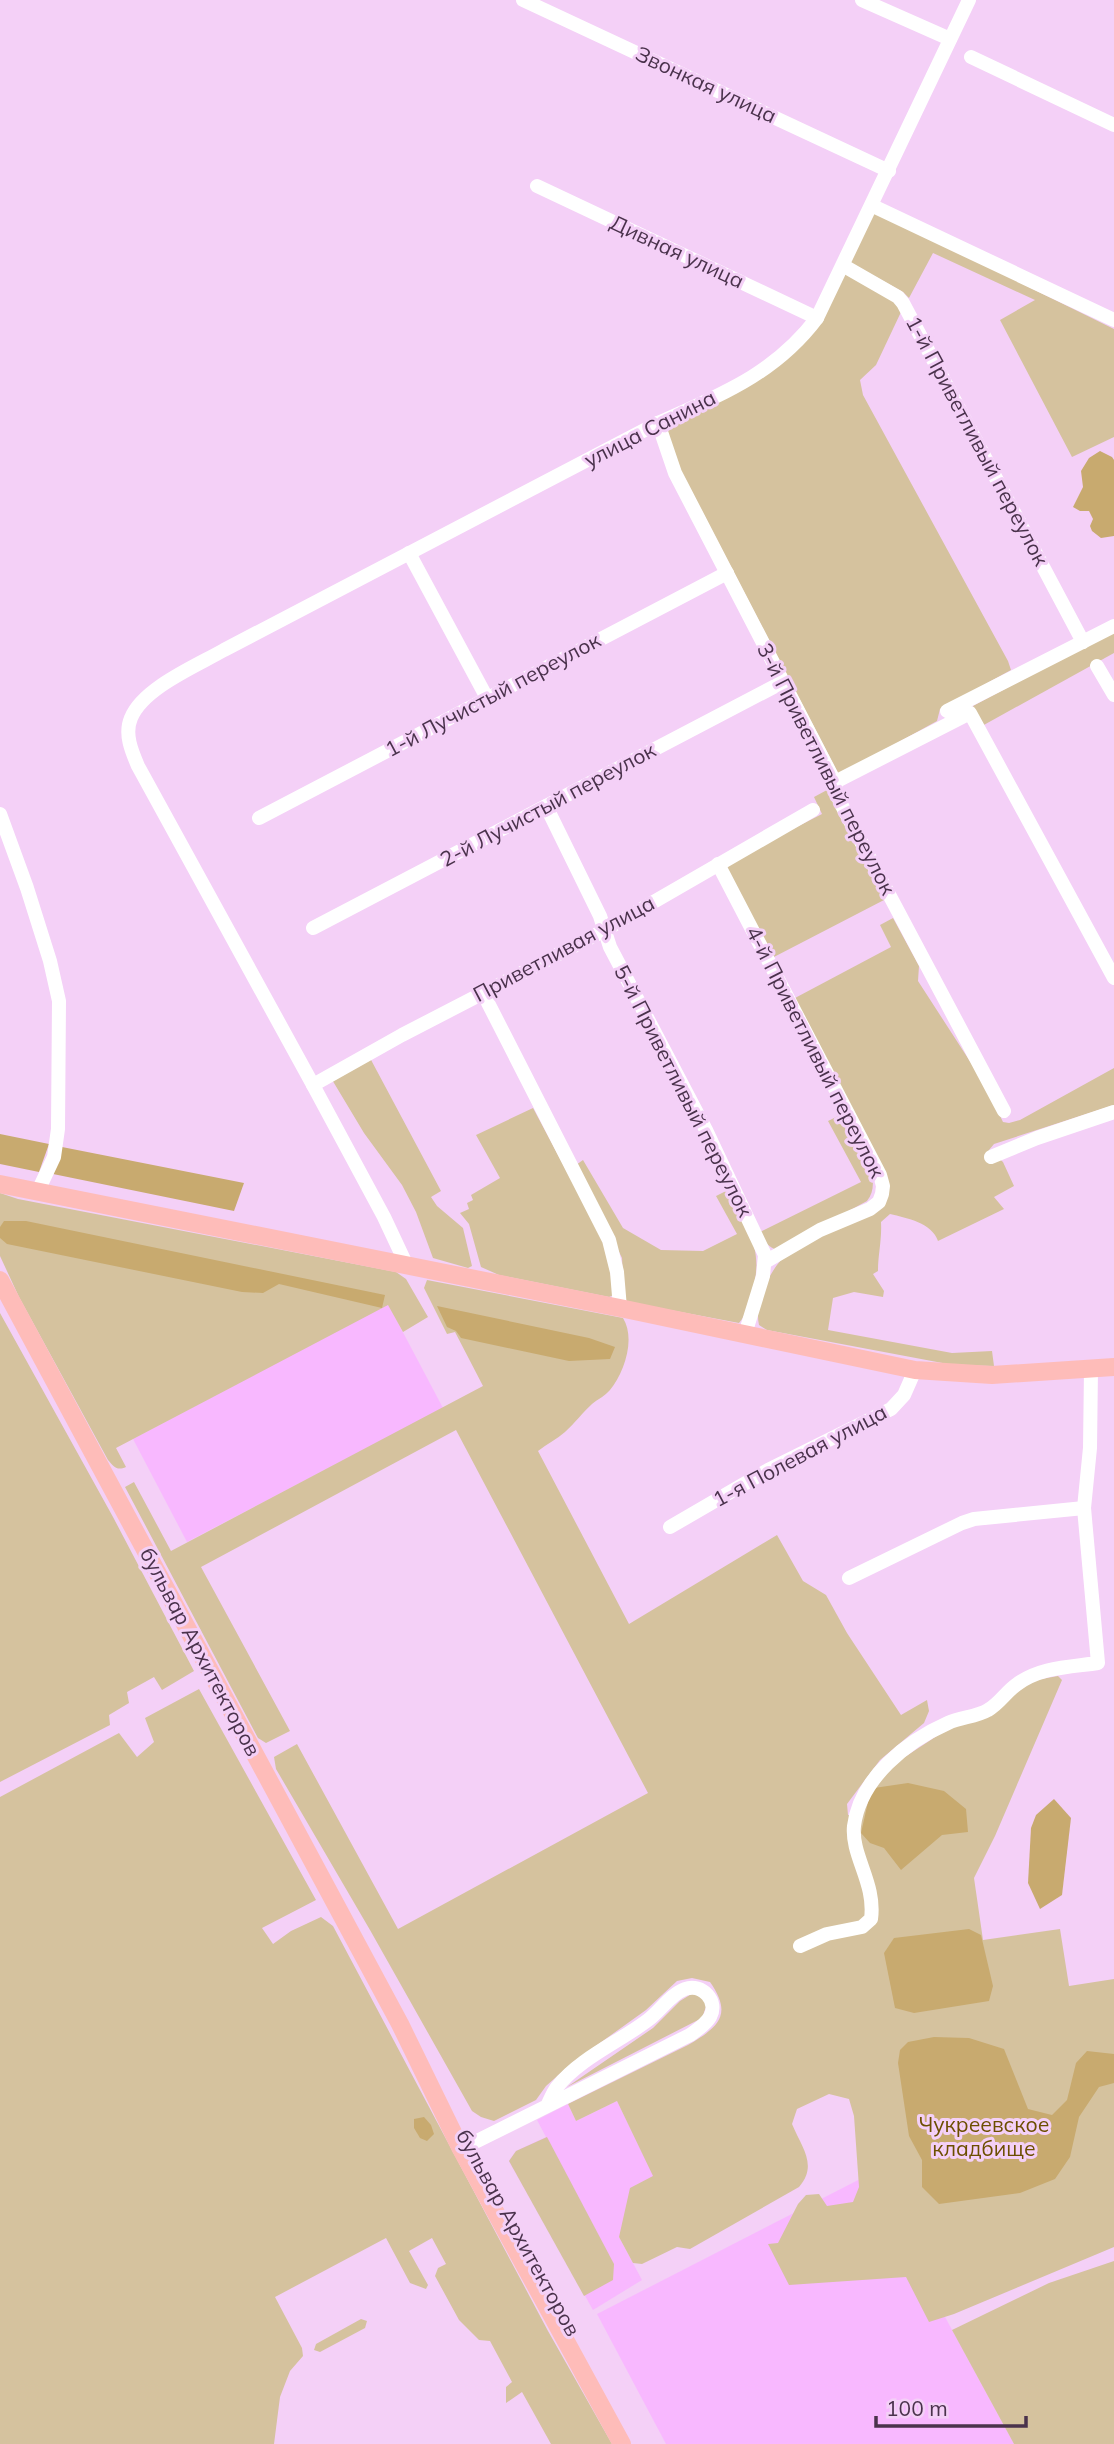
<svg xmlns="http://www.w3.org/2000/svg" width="1114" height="2444" font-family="Mulish,sans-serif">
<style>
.built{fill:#f8b8ff}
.green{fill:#d5c29e}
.forest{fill:#c8aa6f}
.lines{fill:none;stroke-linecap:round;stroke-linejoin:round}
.minor{stroke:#fff;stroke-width:14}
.major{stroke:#febcb9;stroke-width:18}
.labels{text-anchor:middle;stroke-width:6;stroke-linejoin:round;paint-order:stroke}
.street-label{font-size:21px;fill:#4a324c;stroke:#f4d0f7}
.park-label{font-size:21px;fill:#6c4e00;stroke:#f4d0f7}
</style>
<rect width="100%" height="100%" fill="#f4d0f7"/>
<g class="built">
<path d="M 388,1304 L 443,1408 L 187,1542 L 133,1439 Z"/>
<path d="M 617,2101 L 654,2177 L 619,2237 L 642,2280 L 593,2310 L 509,2161 L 516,2151 L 546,2137 L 537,2120 L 568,2104 L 576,2121 Z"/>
<path d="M 868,2175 L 1014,2444 L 666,2444 L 597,2314 Z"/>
</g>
<g class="green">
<path d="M 873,213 L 881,214 L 1114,329 L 1114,437 L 1072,457 L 1000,320 L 1035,300 L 933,253 L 909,298 L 903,292 L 849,262 Z"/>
<path d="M 845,273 L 895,301 L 901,312 L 876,365 L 860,380 L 863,395 L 1008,661 L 1011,670 L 940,709 L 937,721 L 839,775 L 678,465 L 666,427 L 774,368 Z"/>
<path d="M 1114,631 L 1114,653 L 982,726 L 973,706 Z"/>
<path d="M 827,790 L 884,900 L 772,958 L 726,869 L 734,859 L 822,814 L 814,797 Z"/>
<path d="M 893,918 L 919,966 L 918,981 L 984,1083 L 1003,1122 L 1009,1123 L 1020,1120 L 1114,1068 L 1114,1105 L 994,1144 L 989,1150 L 1003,1162 L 1014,1186 L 994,1197 L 1004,1209 L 938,1241 C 932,1223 907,1218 890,1214 L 881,1222 C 882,1240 878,1254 878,1271 L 873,1274 L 884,1291 L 883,1297 L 854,1292 L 833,1298 L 828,1330 L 952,1353 L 992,1351 L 994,1366 L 953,1365 L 767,1330 L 759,1325 C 754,1304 768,1275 781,1260 L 887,1196 L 795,998 L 891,947 L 880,925 Z"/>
<path d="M 370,1058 L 441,1191 L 431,1197 L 437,1206 L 463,1228 L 472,1266 L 468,1268 L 433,1258 L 416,1212 L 402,1185 L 364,1133 L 331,1078 Z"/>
<path d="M 533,1108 L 606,1245 L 614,1295 L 609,1297 L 499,1275 L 481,1267 L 469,1224 L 460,1213 L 469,1209 L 467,1203 L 473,1200 L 471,1195 L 500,1178 L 476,1135 Z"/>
<path d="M 842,1114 C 854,1137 886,1178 867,1201 L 777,1250 C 767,1246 765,1242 760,1232 L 861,1182 L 828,1121 Z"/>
<path d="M 583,1160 L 623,1228 L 661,1250 L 703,1251 L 737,1234 L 716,1196 L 728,1190 C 747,1229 765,1248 752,1293 C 749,1305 747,1314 739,1323 L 628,1302 L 624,1299 L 622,1258 L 576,1165 Z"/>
<path d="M 0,1193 L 18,1199 L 396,1272 L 406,1279 L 428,1317 L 403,1332 L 388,1305 L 116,1448 L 126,1467 C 117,1471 114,1467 108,1460 L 19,1297 L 0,1256 Z"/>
<path d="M 427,1280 L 623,1318 C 636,1339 624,1373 610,1390 C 605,1396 598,1399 592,1404 C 583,1412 575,1423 565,1432 C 557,1439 547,1444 538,1451 L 629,1624 L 777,1535 L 803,1581 L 826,1595 L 847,1633 L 901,1715 L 927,1700 L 929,1711 L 924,1723 L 880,1760 L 847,1804 L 848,1815 L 861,1817 L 879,1779 L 897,1762 L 946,1730 L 1036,1680 L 1058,1676 L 1062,1680 L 995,1836 L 974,1878 L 983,1940 L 1060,1929 L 1069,1986 L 1114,1979 L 1114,2247 L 954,2314 L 929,2322 L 906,2277 L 789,2285 L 768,2244 L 778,2243 L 798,2204 L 806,2195 L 819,2194 L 827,2206 L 853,2202 L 859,2187 L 854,2116 L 849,2099 L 829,2094 L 797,2109 L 792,2124 C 802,2148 818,2165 799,2187 L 690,2249 L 677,2247 L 642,2264 L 633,2263 L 619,2237 L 630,2188 L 653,2176 L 617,2101 L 576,2121 L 568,2104 L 688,2045 C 719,2027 733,2015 710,1982 L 692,1978 L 677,1981 L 646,2010 L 572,2063 L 546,2086 L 536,2100 L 494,2121 L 481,2117 L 472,2111 L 370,1930 L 276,1769 L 274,1757 L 297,1744 L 398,1929 L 648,1793 L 456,1430 L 201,1567 L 290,1731 L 266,1743 L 258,1738 L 125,1487 L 134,1482 L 171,1551 L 483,1386 L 455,1332 L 447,1334 L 424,1288 Z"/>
<path d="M 0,1313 L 113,1517 L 194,1671 L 162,1690 L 154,1677 L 127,1692 L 129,1703 L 109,1715 L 110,1725 L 0,1782 Z"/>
<path d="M 199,1689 L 316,1900 L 262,1928 L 273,1944 L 291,1931 L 321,1917 L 333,1926 L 548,2331 L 612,2444 L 551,2444 L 522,2392 L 506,2403 L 506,2387 L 512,2382 L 490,2341 L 479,2340 L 459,2320 L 435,2276 L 438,2268 L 446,2264 L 432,2238 L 409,2251 L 428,2285 L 426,2289 L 410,2283 L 386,2238 L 275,2297 L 302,2348 L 303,2356 L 290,2371 L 280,2397 L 274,2444 L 0,2444 L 0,1797 L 119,1733 L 137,1757 L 154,1742 L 145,1718 Z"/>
<path d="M 693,1993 L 703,1997 L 707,2004 L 702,2018 L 567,2087 L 653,2028 L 680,2001 Z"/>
<path d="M 547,2137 L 614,2264 L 613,2280 L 584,2296 L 509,2161 L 516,2151 Z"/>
<path d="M 1114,2261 L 1114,2444 L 1014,2444 L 952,2330 L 1049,2283 Z"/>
<path d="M 361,2319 L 367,2321 L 365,2328 L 320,2352 L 314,2350 L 316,2344 Z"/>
</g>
<g class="forest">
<path d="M 1100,451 L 1112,457 L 1114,460 L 1114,536 L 1101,538 L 1092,531 L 1090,526 L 1093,519 L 1089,511 L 1080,511 L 1073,507 L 1083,487 L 1081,471 L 1089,458 Z"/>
<path d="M 0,1134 L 49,1144 L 39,1172 L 0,1164 Z"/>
<path d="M 62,1147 L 244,1183 L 234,1211 L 53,1174 Z"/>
<path d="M 4,1221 L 26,1221 L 385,1295 L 382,1308 L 279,1284 L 263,1293 L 242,1292 L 7,1244 L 0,1238 L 0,1227 Z"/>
<path d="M 437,1306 L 589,1338 L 615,1347 L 610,1359 L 569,1361 L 461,1338 L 456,1331 L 447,1327 Z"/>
<path d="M 908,1783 L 944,1791 L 966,1809 L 968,1832 L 942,1835 L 901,1870 L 884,1848 L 870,1843 L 861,1833 L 868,1802 L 874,1788 Z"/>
<path d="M 1054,1799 L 1071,1818 L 1062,1895 L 1040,1909 L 1028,1883 L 1031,1828 L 1036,1815 Z"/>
<path d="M 969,1929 L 981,1935 L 993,1986 L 989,2001 L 914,2013 L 895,2008 L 884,1953 L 894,1938 Z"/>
<path d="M 934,2037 L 969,2038 L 1004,2049 L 1028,2109 L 1052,2115 L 1067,2100 L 1076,2063 L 1087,2051 L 1114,2054 L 1114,2083 L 1099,2087 L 1079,2117 L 1070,2157 L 1055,2179 L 1020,2193 L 939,2204 L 922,2187 L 922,2160 L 909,2136 L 898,2063 L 900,2050 L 908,2042 Z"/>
<path d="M 424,2117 L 431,2125 L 434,2134 L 427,2141 L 420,2138 L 414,2128 L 414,2119 Z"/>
</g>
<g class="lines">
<g class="minor">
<path d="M 523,0 L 889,171"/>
<path d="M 862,0 L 950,39"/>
<path d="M 971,57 L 1114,125"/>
<path d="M 537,186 L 817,318"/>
<path d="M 873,206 L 1114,320"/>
<path d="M 844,266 L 898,297 L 903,303 L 1083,642"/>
<path d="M 658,423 L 675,473 L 835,782 L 836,792 L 841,804 L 1004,1111"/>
<path d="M 409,553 L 487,698"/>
<path d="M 1097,666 L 1114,695"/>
<path d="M 947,711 L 1114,626"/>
<path d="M 835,782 L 970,713 L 1114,978"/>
<path d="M 546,806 L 600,916 L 610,947 L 706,1130 L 765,1255 L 763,1276 L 745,1334"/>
<path d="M 0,814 L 27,888 L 50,961 L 59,1001 L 58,1129 L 54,1157 L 38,1191"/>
<path d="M 259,818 L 727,573"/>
<path d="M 718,864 L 880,1175 L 883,1186 L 882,1194 L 879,1202 L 870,1209 L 820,1230 L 765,1262"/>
<path d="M 313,928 L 783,682"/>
<path d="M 483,993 L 609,1240 L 617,1272 L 620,1308"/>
<path d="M 313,1085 L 402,1035 L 605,930 L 813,810"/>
<path d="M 991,1157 L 1037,1138 L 1114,1112"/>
<path d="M 407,1266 L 384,1217 L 313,1085 L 138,766 C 132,752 124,734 131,718 C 143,688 196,666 224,650 L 658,423 C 720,395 775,374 817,318 L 969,0"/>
<path d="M 670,1527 L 768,1470 L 891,1409 L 904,1395 L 915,1370"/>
<path d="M 849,1578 L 962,1523 L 974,1519 L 1084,1508"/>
<path d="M 800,1946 L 827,1934 L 862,1927 L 871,1919 C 876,1883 851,1856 854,1826 C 860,1778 907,1741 948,1723 C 961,1717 976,1717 988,1710 C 999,1704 1006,1692 1016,1685 C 1039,1667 1070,1667 1098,1663 L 1084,1508 L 1090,1448 L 1091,1369"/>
<path d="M 471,2144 L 690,2035 C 697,2030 705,2025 710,2017 C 719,2001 702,1983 685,1989 C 671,1994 660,2011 648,2020 C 619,2042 580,2058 557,2087 C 553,2092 550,2100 547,2106"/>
</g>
<g class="major">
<path d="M 0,1184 L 620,1308 L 915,1370 L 992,1375 L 1114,1367"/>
<path d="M 0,1280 L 400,2024 L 461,2149 L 622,2444"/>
</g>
</g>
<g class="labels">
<g class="street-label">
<text transform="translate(706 85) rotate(25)" y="7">Звонкая улица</text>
<text transform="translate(677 252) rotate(25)" y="7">Дивная улица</text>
<text transform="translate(650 429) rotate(-27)" y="7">улица Санина</text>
<text transform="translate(977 441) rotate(62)" y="7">1-й Приветливый переулок</text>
<text transform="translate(493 695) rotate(-28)" y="7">1-й Лучистый переулок</text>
<text transform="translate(826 769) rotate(63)" y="7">3-й Приветливый переулок</text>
<text transform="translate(548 805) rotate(-28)" y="7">2-й Лучистый переулок</text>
<text transform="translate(564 949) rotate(-28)" y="7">Приветливая улица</text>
<text transform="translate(815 1052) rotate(63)" y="7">4-й Приветливый переулок</text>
<text transform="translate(683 1091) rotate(63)" y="7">5-й Приветливый переулок</text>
<text transform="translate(800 1456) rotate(-28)" y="7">1-я Полевая улица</text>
<text transform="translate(200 1652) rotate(62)" y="7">бульвар Архитекторов</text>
<text transform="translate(518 2233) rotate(61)" y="7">бульвар Архитекторов</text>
</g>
<g class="park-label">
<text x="984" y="2132">Чукреевское<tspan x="984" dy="24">кладбище</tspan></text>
</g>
</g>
<path d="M876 2416v10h150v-10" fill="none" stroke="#4a324c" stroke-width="3.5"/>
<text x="886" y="2416" font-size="21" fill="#4a324c" stroke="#f4d0f7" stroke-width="5" paint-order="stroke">100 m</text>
</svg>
